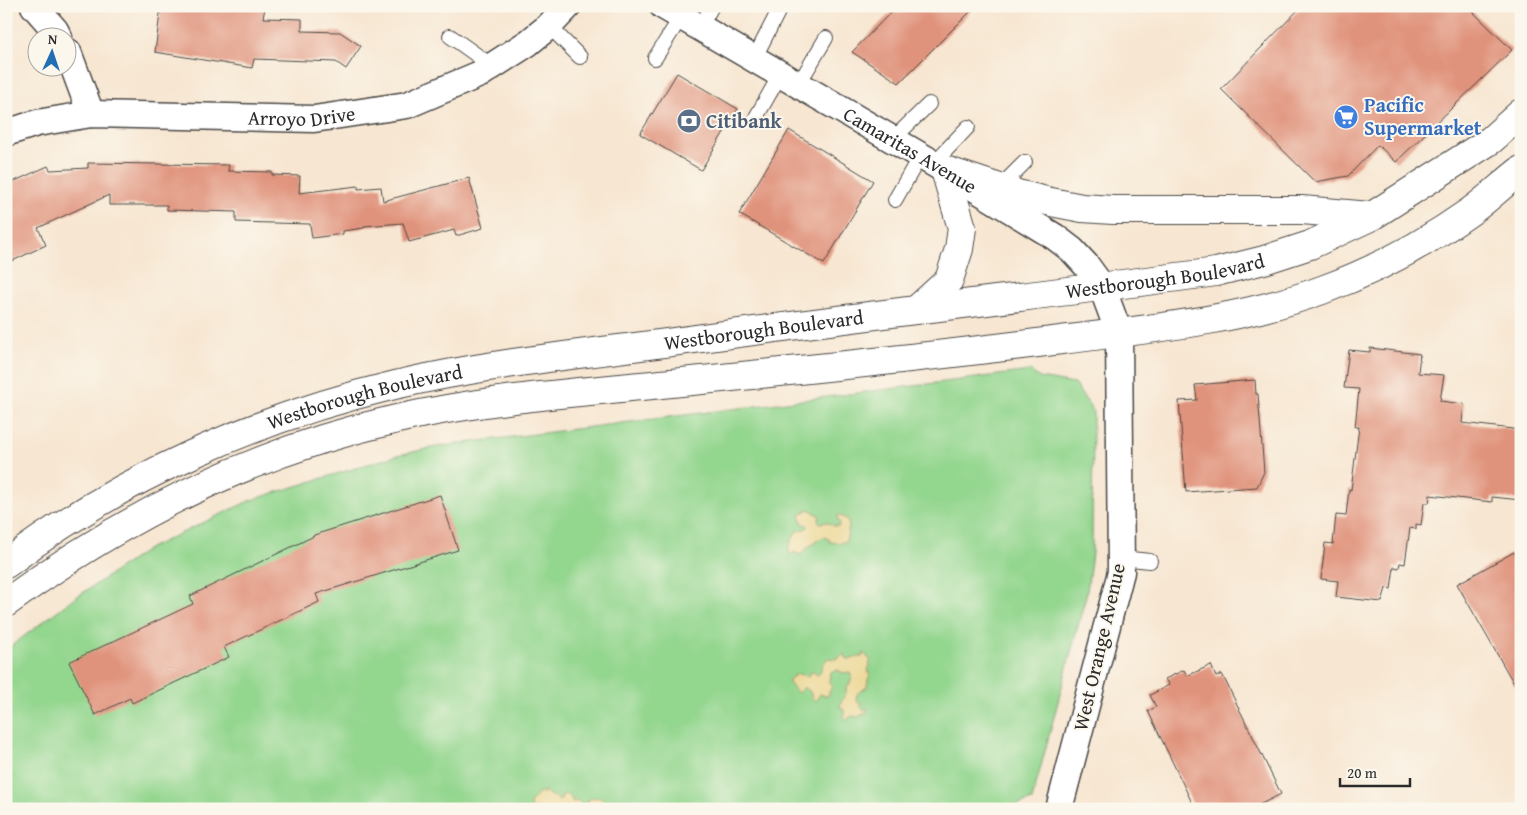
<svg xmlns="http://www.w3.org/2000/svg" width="1527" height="815" font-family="'Gentium Book Plus',serif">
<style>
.green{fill:#93d68e;stroke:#5f805c}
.sand{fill:#eeda9e;stroke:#8c8264}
.building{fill:#e0937b}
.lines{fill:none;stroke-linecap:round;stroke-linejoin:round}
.lane-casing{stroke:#4a4744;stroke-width:16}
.street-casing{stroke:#4a4744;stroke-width:29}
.secondary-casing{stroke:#4a4744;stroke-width:30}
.lane{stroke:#fff;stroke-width:14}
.street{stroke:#fff;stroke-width:26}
.secondary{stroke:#fff;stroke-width:28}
.labels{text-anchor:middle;stroke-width:4;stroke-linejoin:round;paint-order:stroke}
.shop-label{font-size:20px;font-weight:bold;fill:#366cbe;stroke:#fbf7ec;text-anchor:start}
.street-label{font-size:20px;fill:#2b2b2b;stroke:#fbf7ec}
.service-label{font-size:20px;font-weight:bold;fill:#4e5e75;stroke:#fbf7ec;text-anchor:start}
</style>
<rect width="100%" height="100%" fill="#fbf7ec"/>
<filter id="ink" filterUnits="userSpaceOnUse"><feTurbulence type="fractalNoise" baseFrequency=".02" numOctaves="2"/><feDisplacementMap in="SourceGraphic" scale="10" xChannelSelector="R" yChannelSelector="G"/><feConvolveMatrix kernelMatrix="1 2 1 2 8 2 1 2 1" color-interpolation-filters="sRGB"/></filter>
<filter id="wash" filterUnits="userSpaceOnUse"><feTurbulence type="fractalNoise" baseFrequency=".0096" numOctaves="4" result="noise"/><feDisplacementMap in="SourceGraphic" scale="20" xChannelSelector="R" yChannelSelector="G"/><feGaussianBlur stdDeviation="1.12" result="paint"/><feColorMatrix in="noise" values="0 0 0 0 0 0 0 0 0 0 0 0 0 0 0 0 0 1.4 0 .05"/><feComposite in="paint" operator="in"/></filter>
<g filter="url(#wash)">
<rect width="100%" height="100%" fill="#f7e6d1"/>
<path class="green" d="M 1030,371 L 1040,378 L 1074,384 L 1093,410 L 1092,552 L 1087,592 L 1032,800 L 1008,809 L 6,809 L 6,650 L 69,602 L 150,548 L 251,500 L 398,455 L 441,446 Z"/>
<g class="sand">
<path d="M 809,509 L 820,516 L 818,521 L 820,523 L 827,522 L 834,526 L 839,526 L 840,523 L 837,518 L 838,515 L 847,519 L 849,526 L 846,541 L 840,543 L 830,542 L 830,540 L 825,537 L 816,540 L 815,543 L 808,547 L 801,555 L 794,552 L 791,555 L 789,554 L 789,547 L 796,531 L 803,530 L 808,527 L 807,525 L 802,523 L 800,515 Z"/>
<path d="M 864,653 L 871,661 L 869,663 L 870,665 L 868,670 L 870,676 L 868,679 L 867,687 L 858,693 L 856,697 L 858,703 L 861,702 L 861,707 L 864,710 L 867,708 L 868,711 L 867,713 L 861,715 L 859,717 L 852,716 L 846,720 L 844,717 L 844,710 L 840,707 C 840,700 848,695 846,687 C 852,683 853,678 850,672 L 843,673 L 838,670 L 830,673 L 829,682 L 832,687 L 829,692 L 829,695 L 826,696 L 820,694 L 816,701 L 813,700 C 810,693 811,689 803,688 L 798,693 L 789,683 L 789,680 C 797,672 800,674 809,677 L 810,673 L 814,672 L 817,675 L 820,673 L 823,664 L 828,658 L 836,659 L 845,654 L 846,655 L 846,658 L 849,660 L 857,657 L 862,657 Z"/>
<path d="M 545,790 L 549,795 L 555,797 L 558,800 L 561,800 L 562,795 L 567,794 L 571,797 L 572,801 L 574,802 L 577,800 L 579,801 L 582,806 L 584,808 L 587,807 L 588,800 L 592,798 L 601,797 L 609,809 L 531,809 L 530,803 L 539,793 L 544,793 Z"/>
</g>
<g id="blocks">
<g class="building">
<path d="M 161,6 L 253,6 L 265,8 L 263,18 L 302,19 L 302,31 L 340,32 L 361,46 L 346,69 L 336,62 L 254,59 L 252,68 L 155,52 Z"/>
<path d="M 897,6 L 976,6 L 899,83 L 852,52 Z"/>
<path d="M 1302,6 L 1467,6 L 1512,50 L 1396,162 L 1378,145 L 1348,176 L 1315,182 L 1221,89 Z"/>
<path d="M 677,73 L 738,109 L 701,170 L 640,134 Z"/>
<path d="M 789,130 L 873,181 L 824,264 L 739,214 Z"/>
<path d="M 88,163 L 229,165 L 228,171 L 272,172 L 272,175 L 300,176 L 299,193 L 358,186 L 358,189 L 381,187 L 383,201 L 469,178 L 483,228 L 456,236 L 454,230 L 409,242 L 403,223 L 364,226 L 364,228 L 343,231 L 343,234 L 312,238 L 310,224 L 236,222 L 236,212 L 167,210 L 167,205 L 109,205 L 109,195 L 38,228 L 46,245 L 6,264 L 6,185 L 48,166 L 50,170 L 88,168 Z"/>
<path d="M 1370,348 L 1420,354 L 1418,373 L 1444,375 L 1440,401 L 1464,404 L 1462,423 L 1521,430 L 1521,500 L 1492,497 L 1492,502 L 1430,495 L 1429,503 L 1424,503 L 1421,525 L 1416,524 L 1416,529 L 1410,528 L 1405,564 L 1400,563 L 1399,568 L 1394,567 L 1391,589 L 1386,588 L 1382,602 L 1336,597 L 1338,581 L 1321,579 L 1325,543 L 1333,544 L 1336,515 L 1346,516 L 1349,489 L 1351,490 L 1359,427 L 1355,427 L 1359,389 L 1344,388 L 1349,350 L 1370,352 Z"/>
<path d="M 1255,380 L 1256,394 L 1258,394 L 1264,472 L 1257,487 L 1186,492 L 1179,401 L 1197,400 L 1195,385 Z"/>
<path d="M 440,495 L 458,550 L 316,594 L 319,602 L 224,647 L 229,657 L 132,703 L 130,698 L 95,715 L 69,662 L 193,604 L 190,596 L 314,536 L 314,535 Z"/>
<path d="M 1514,552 L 1521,564 L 1521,696 L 1457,584 Z"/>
<path d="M 1211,665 L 1216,677 L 1222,674 L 1281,794 L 1251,809 L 1195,809 L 1148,711 L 1156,707 L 1150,695 L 1169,685 L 1165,679 L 1184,670 L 1187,676 Z"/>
</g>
</g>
</g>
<g filter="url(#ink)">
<use href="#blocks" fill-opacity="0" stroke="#4a4744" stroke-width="1"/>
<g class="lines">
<defs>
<g id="lane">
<path d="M 549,26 L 580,57"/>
<path d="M 700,28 L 712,6"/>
<path d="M 450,36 L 492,66"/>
<path d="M 655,58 L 681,17"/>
<path d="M 754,59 L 780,8"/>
<path d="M 798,85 L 826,38"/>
<path d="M 755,119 L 780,75"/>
<path d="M 892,140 L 929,104"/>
<path d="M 933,164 L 968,127"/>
<path d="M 999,188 L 1025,162"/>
<path d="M 895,200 L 920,156"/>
<path d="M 1121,558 L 1150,561"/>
</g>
<g id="street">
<path d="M 34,6 L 55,30 L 59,38"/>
<path id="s1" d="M 663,6 L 945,170 L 1055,237 L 1072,250 L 1086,265 L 1102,287 L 1119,333 L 1121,572 L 1059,809"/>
<path d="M 68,52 L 91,114"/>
<path id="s2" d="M 6,133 L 37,123 L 91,114 L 314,119 L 407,105 L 480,74 L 528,43 L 549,26 L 568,6"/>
</g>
<g id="secondary">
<path d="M 945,170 L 1018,194 L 1051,202 L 1082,208 L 1113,210 L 1302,210 L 1370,216"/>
<path d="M 916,310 L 949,280 L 959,249 L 962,228 L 945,170"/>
<path id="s3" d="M 6,564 C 120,478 256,418 395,385 C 493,362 595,353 695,339 C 868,315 1042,295 1216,272 L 1264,260 L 1310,245 L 1372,216 L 1491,140 L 1521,113"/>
<path d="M 6,603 C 123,517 255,451 397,419 C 483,399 573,393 661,384 C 794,371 928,357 1061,340 C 1149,329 1238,321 1322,290 C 1374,271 1426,243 1471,211 C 1488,199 1504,183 1521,170"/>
</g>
</defs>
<use href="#lane" class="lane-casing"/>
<use href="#street" class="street-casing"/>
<use href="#secondary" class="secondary-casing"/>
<use href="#lane" class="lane"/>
<use href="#street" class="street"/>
<use href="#secondary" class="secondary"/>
</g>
</g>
<defs>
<symbol id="supermarket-disc" viewBox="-11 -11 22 22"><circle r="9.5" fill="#3f7fe0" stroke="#fbf7ec"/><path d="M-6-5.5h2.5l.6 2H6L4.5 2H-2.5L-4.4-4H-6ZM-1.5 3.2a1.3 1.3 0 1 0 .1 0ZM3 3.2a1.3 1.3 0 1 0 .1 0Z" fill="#fff"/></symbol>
<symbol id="bank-disc" viewBox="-11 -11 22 22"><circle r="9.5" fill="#5c6f8a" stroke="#fbf7ec"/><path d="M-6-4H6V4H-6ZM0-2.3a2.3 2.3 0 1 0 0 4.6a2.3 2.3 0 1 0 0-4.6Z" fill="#fff"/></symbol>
</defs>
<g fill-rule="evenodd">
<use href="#supermarket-disc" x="1332" y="103" width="28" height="28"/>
<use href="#bank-disc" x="675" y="107" width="28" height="28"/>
</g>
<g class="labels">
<g class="shop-label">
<text x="1364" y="112">Pacific<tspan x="1364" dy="23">Supermarket</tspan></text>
</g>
<g class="street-label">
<text dy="7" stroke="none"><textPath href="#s2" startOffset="298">Arroyo Drive</textPath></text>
<text dy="7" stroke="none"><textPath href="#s1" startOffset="286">Camaritas Avenue</textPath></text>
<text dy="7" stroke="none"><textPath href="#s3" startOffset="1209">Westborough Boulevard</textPath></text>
<text dy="7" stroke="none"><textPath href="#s3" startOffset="804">Westborough Boulevard</textPath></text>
<text dy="7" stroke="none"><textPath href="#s3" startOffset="399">Westborough Boulevard</textPath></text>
<text transform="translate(1099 647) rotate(-77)" y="7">West Orange Avenue</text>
</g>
<g class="service-label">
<text x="706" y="128">Citibank</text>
</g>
</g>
<rect width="1527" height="815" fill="none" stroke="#fbf7ec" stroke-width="25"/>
<g transform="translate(52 52) rotate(3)"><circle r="24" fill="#fbf7ec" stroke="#a8a59f"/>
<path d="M0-4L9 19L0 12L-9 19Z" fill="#1f6fb2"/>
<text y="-8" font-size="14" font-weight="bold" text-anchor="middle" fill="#2b2b2b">N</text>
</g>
<path d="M1340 778v8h70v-8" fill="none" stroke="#2b2b2b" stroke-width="2.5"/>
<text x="1347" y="778" font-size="15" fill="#2b2b2b" stroke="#fbf7ec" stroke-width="4" paint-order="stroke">20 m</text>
</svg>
